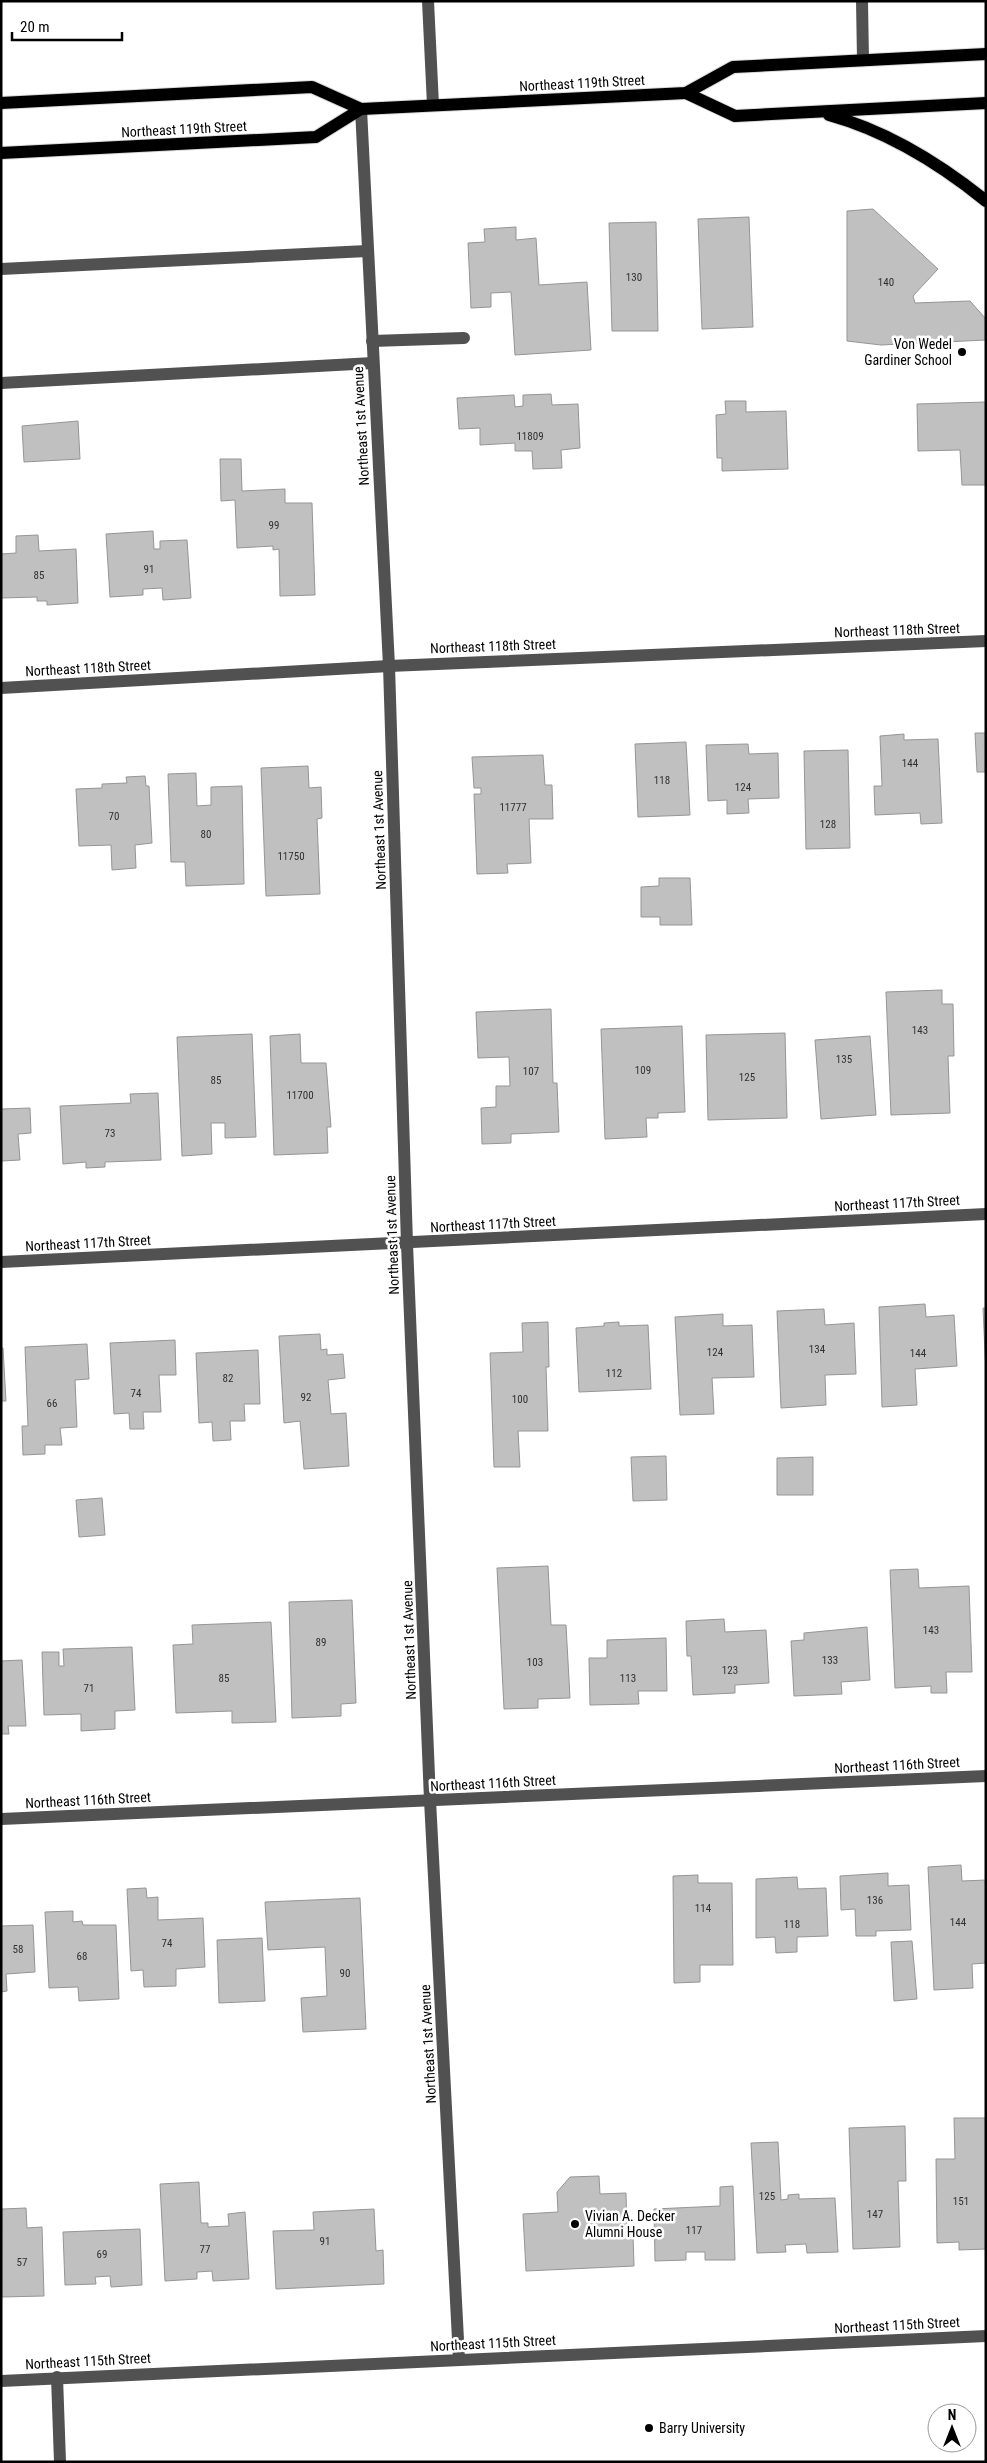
<svg xmlns="http://www.w3.org/2000/svg" width="987" height="2463" font-family="'Roboto Condensed',sans-serif">
<style>
.building{fill:#c0c0c0;stroke:#959595}
.lines{fill:none;stroke-linecap:round;stroke-linejoin:round}
.major-casing{stroke:#dbdbdb;stroke-width:14}
.minor{stroke:#515151;stroke-width:12}
.major{stroke:#000;stroke-width:12}
.poi-dot{fill:#000;stroke:#fff;stroke-width:2}
.labels{text-anchor:middle;stroke-width:5;stroke-linejoin:round;paint-order:stroke}
.number-label{font-size:11px;fill:#303030}
.street-label{font-size:14px;fill:#000;stroke:#fff}
.poi-label{font-size:14px;fill:#000;stroke:#fff;text-anchor:start}
</style>
<rect width="100%" height="100%" fill="#fff"/>
<g class="building">
<path d="M 873,209 L 938,269 L 913,296 L 915,303 L 970,301 L 986,319 L 986,340 L 881,345 L 847,341 L 847,211 Z"/>
<path d="M 749,217 L 753,327 L 702,329 L 698,219 Z"/>
<path d="M 656,222 L 658,331 L 612,331 L 609,223 Z"/>
<path d="M 516,227 L 516,240 L 536,238 L 539,285 L 587,282 L 591,350 L 515,355 L 511,292 L 491,293 L 491,307 L 471,308 L 468,243 L 485,242 L 484,229 Z"/>
<path d="M 551,394 L 552,405 L 578,404 L 580,448 L 561,450 L 562,468 L 533,469 L 532,451 L 515,451 L 515,443 L 480,445 L 480,428 L 459,429 L 457,398 L 514,395 L 515,407 L 523,406 L 523,395 Z"/>
<path d="M 725,401 L 746,401 L 746,412 L 786,411 L 788,469 L 722,471 L 722,458 L 717,458 L 716,415 L 726,414 Z"/>
<path d="M 986,402 L 986,485 L 962,485 L 960,450 L 918,451 L 917,404 Z"/>
<path d="M 78,421 L 80,459 L 24,462 L 22,426 Z"/>
<path d="M 220,459 L 241,459 L 242,491 L 285,489 L 285,503 L 312,503 L 315,595 L 280,596 L 279,549 L 273,550 L 273,546 L 237,548 L 235,500 L 221,501 Z"/>
<path d="M 153,531 L 154,549 L 160,549 L 160,541 L 187,540 L 191,598 L 163,600 L 162,588 L 143,589 L 143,595 L 110,597 L 106,534 Z"/>
<path d="M 38,535 L 39,551 L 76,549 L 78,603 L 47,605 L 47,601 L 37,601 L 37,597 L 1,598 L 1,554 L 16,553 L 16,536 Z"/>
<path d="M 975,733 L 986,733 L 986,772 L 977,772 Z"/>
<path d="M 904,734 L 904,740 L 938,739 L 942,823 L 921,824 L 920,813 L 875,815 L 874,786 L 882,786 L 880,736 Z"/>
<path d="M 686,742 L 690,815 L 638,817 L 635,744 Z"/>
<path d="M 748,744 L 749,754 L 778,753 L 779,798 L 748,799 L 749,813 L 727,814 L 727,800 L 708,801 L 706,745 Z"/>
<path d="M 848,750 L 850,848 L 806,849 L 804,751 Z"/>
<path d="M 543,755 L 545,785 L 552,785 L 553,819 L 529,819 L 531,863 L 507,864 L 508,873 L 477,874 L 474,794 L 481,794 L 481,788 L 474,788 L 472,757 Z"/>
<path d="M 308,766 L 309,788 L 321,787 L 322,818 L 317,819 L 320,894 L 266,896 L 261,768 Z"/>
<path d="M 196,773 L 197,806 L 211,805 L 211,787 L 242,786 L 244,884 L 186,886 L 185,862 L 171,862 L 168,774 Z"/>
<path d="M 145,776 L 146,786 L 149,786 L 152,843 L 135,845 L 136,868 L 112,870 L 111,845 L 79,846 L 76,789 L 102,788 L 102,784 L 127,783 L 126,777 Z"/>
<path d="M 659,878 L 690,878 L 692,925 L 660,925 L 660,917 L 641,917 L 641,887 L 659,886 Z"/>
<path d="M 942,990 L 942,1004 L 953,1004 L 954,1056 L 948,1056 L 950,1113 L 891,1115 L 886,992 Z"/>
<path d="M 551,1009 L 553,1083 L 557,1083 L 559,1132 L 511,1134 L 511,1143 L 482,1144 L 481,1108 L 496,1107 L 496,1086 L 510,1086 L 509,1057 L 478,1058 L 476,1012 Z"/>
<path d="M 682,1026 L 685,1112 L 658,1113 L 658,1118 L 646,1118 L 647,1137 L 605,1139 L 601,1029 Z"/>
<path d="M 785,1033 L 787,1118 L 708,1120 L 706,1035 Z"/>
<path d="M 252,1034 L 256,1137 L 225,1138 L 225,1123 L 211,1123 L 212,1154 L 182,1156 L 177,1037 Z"/>
<path d="M 300,1034 L 301,1063 L 326,1063 L 331,1127 L 327,1127 L 328,1153 L 274,1155 L 270,1036 Z"/>
<path d="M 870,1036 L 876,1115 L 821,1119 L 815,1040 Z"/>
<path d="M 158,1093 L 161,1160 L 105,1162 L 105,1167 L 86,1168 L 86,1162 L 63,1164 L 60,1106 L 131,1103 L 130,1094 Z"/>
<path d="M 30,1108 L 31,1133 L 18,1134 L 20,1160 L 1,1161 L 1,1109 Z"/>
<path d="M 925,1304 L 926,1317 L 954,1315 L 957,1366 L 915,1369 L 917,1405 L 882,1407 L 879,1307 Z"/>
<path d="M 983,1308 L 986,1308 L 986,1375 Z"/>
<path d="M 824,1309 L 825,1325 L 854,1323 L 856,1374 L 825,1375 L 826,1405 L 781,1408 L 777,1311 Z"/>
<path d="M 723,1314 L 723,1326 L 752,1325 L 754,1377 L 712,1378 L 714,1414 L 680,1415 L 675,1317 Z"/>
<path d="M 548,1322 L 549,1367 L 546,1367 L 548,1431 L 518,1431 L 520,1467 L 494,1467 L 490,1353 L 523,1352 L 522,1323 Z"/>
<path d="M 619,1322 L 619,1326 L 648,1325 L 651,1389 L 579,1392 L 576,1328 L 604,1326 L 604,1323 Z"/>
<path d="M 320,1334 L 321,1350 L 327,1349 L 327,1355 L 343,1354 L 345,1378 L 328,1380 L 331,1414 L 346,1413 L 349,1466 L 304,1469 L 300,1421 L 284,1423 L 279,1336 Z"/>
<path d="M 175,1340 L 176,1375 L 159,1375 L 161,1412 L 143,1412 L 144,1429 L 130,1429 L 129,1413 L 114,1414 L 110,1343 Z"/>
<path d="M 87,1344 L 89,1379 L 75,1380 L 77,1427 L 60,1428 L 62,1445 L 45,1445 L 45,1454 L 23,1455 L 22,1426 L 28,1426 L 25,1347 Z"/>
<path d="M 1,1348 L 3,1348 L 6,1401 L 1,1401 Z"/>
<path d="M 258,1350 L 260,1404 L 244,1404 L 245,1421 L 230,1421 L 231,1440 L 213,1441 L 212,1422 L 199,1423 L 196,1353 Z"/>
<path d="M 666,1456 L 667,1500 L 633,1501 L 631,1457 Z"/>
<path d="M 813,1457 L 813,1495 L 777,1495 L 777,1458 Z"/>
<path d="M 102,1498 L 105,1535 L 79,1537 L 76,1500 Z"/>
<path d="M 548,1566 L 551,1625 L 566,1625 L 570,1698 L 538,1699 L 538,1708 L 504,1709 L 497,1568 Z"/>
<path d="M 918,1569 L 919,1588 L 969,1586 L 972,1672 L 946,1672 L 947,1693 L 931,1693 L 931,1686 L 895,1688 L 890,1570 Z"/>
<path d="M 352,1600 L 356,1703 L 341,1704 L 341,1716 L 292,1718 L 289,1602 Z"/>
<path d="M 724,1619 L 725,1632 L 766,1630 L 769,1683 L 735,1685 L 735,1693 L 693,1695 L 691,1656 L 687,1656 L 686,1621 Z"/>
<path d="M 271,1622 L 276,1722 L 232,1723 L 232,1711 L 176,1713 L 173,1645 L 193,1644 L 192,1625 Z"/>
<path d="M 867,1627 L 870,1680 L 841,1682 L 842,1694 L 794,1696 L 791,1641 L 804,1640 L 804,1633 Z"/>
<path d="M 666,1638 L 667,1691 L 638,1691 L 639,1704 L 590,1705 L 589,1658 L 607,1658 L 607,1640 Z"/>
<path d="M 132,1647 L 135,1710 L 115,1711 L 115,1729 L 81,1731 L 81,1714 L 44,1715 L 42,1652 L 59,1652 L 59,1666 L 64,1666 L 63,1649 Z"/>
<path d="M 22,1660 L 26,1726 L 8,1726 L 9,1734 L 1,1734 L 1,1661 Z"/>
<path d="M 961,1865 L 962,1881 L 986,1880 L 986,1963 L 972,1964 L 973,1988 L 934,1990 L 928,1867 Z"/>
<path d="M 888,1873 L 888,1886 L 909,1885 L 911,1930 L 876,1931 L 876,1936 L 856,1936 L 855,1909 L 841,1910 L 840,1876 Z"/>
<path d="M 698,1875 L 698,1883 L 732,1883 L 733,1965 L 700,1965 L 700,1982 L 674,1983 L 673,1876 Z"/>
<path d="M 797,1877 L 798,1889 L 826,1888 L 828,1936 L 797,1937 L 797,1952 L 776,1953 L 775,1937 L 756,1938 L 756,1879 Z"/>
<path d="M 146,1888 L 147,1898 L 158,1897 L 158,1920 L 203,1918 L 205,1967 L 176,1969 L 176,1986 L 144,1987 L 143,1970 L 131,1971 L 127,1889 Z"/>
<path d="M 360,1898 L 366,2029 L 303,2032 L 301,1998 L 327,1996 L 325,1947 L 268,1950 L 265,1902 Z"/>
<path d="M 73,1911 L 73,1922 L 82,1921 L 83,1925 L 116,1925 L 119,1999 L 79,2001 L 78,1987 L 49,1988 L 45,1912 Z"/>
<path d="M 33,1925 L 35,1972 L 6,1974 L 7,1991 L 1,1992 L 1,1926 Z"/>
<path d="M 262,1938 L 265,2001 L 219,2003 L 217,1940 Z"/>
<path d="M 912,1941 L 917,1999 L 894,2001 L 891,1942 Z"/>
<path d="M 954,2118 L 986,2118 L 986,2249 L 959,2250 L 959,2242 L 937,2243 L 936,2159 L 955,2159 Z"/>
<path d="M 905,2126 L 906,2181 L 898,2181 L 900,2247 L 853,2249 L 849,2128 Z"/>
<path d="M 778,2142 L 781,2200 L 788,2199 L 788,2195 L 799,2194 L 799,2199 L 835,2198 L 838,2252 L 807,2253 L 806,2244 L 785,2245 L 786,2252 L 757,2253 L 751,2143 Z"/>
<path d="M 599,2176 L 600,2194 L 626,2193 L 627,2235 L 633,2235 L 634,2266 L 526,2271 L 523,2214 L 558,2212 L 557,2192 L 570,2177 Z"/>
<path d="M 199,2182 L 201,2223 L 208,2223 L 208,2227 L 229,2226 L 228,2214 L 245,2212 L 249,2279 L 213,2281 L 212,2271 L 197,2272 L 197,2279 L 165,2281 L 160,2184 Z"/>
<path d="M 733,2186 L 735,2260 L 705,2260 L 705,2252 L 686,2252 L 686,2260 L 655,2261 L 654,2209 L 720,2206 L 720,2187 Z"/>
<path d="M 26,2208 L 27,2228 L 42,2227 L 44,2296 L 1,2297 L 2,2209 Z"/>
<path d="M 374,2209 L 376,2251 L 383,2250 L 384,2284 L 276,2289 L 273,2231 L 314,2230 L 313,2212 Z"/>
<path d="M 140,2229 L 142,2285 L 111,2287 L 110,2276 L 95,2277 L 96,2284 L 65,2285 L 63,2232 Z"/>
</g>
<g class="lines">
<defs>
<g id="major">
<path d="M 686,93 L 735,116 L 986,103"/>
<path d="M 1,103 L 312,87 L 361,109 L 686,93 L 733,67 L 986,54"/>
<path d="M 829,115 C 887,131 939,163 986,201"/>
<path d="M 1,153 L 316,137 L 361,109"/>
</g>
</defs>
<use href="#major" class="major-casing"/>
<g class="minor">
<path d="M 428,1 L 433,105"/>
<path d="M 862,1 L 863,60"/>
<path d="M 361,109 L 389,666 L 407,1244 L 430,1800 L 459,2359"/>
<path d="M 1,269 L 367,251"/>
<path d="M 372,341 L 464,338"/>
<path d="M 1,383 L 373,363"/>
<path d="M 1,688 L 389,666 L 986,641"/>
<path d="M 1,1262 L 986,1214"/>
<path d="M 1,1819 L 986,1776"/>
<path d="M 57,2377 L 60,2462"/>
<path d="M 1,2381 L 986,2336"/>
</g>
<use href="#major" class="major"/>
</g>
<g class="poi-dot">
<circle cx="962" cy="352" r="5"/>
<circle cx="575" cy="2224" r="5"/>
<circle cx="649" cy="2428" r="5"/>
</g>
<g class="labels">
<g class="number-label">
<text x="634" y="281">130</text>
<text x="886" y="286">140</text>
<text x="530" y="440">11809</text>
<text x="274" y="529">99</text>
<text x="149" y="573">91</text>
<text x="39" y="579">85</text>
<text x="910" y="767">144</text>
<text x="662" y="784">118</text>
<text x="743" y="791">124</text>
<text x="513" y="811">11777</text>
<text x="114" y="820">70</text>
<text x="828" y="828">128</text>
<text x="206" y="838">80</text>
<text x="291" y="860">11750</text>
<text x="920" y="1034">143</text>
<text x="844" y="1063">135</text>
<text x="643" y="1074">109</text>
<text x="531" y="1075">107</text>
<text x="747" y="1081">125</text>
<text x="216" y="1084">85</text>
<text x="300" y="1099">11700</text>
<text x="110" y="1137">73</text>
<text x="817" y="1353">134</text>
<text x="715" y="1356">124</text>
<text x="918" y="1357">144</text>
<text x="614" y="1377">112</text>
<text x="228" y="1382">82</text>
<text x="136" y="1397">74</text>
<text x="306" y="1401">92</text>
<text x="520" y="1403">100</text>
<text x="52" y="1407">66</text>
<text x="931" y="1634">143</text>
<text x="321" y="1646">89</text>
<text x="830" y="1664">133</text>
<text x="535" y="1666">103</text>
<text x="730" y="1674">123</text>
<text x="224" y="1682">85</text>
<text x="628" y="1682">113</text>
<text x="89" y="1692">71</text>
<text x="875" y="1904">136</text>
<text x="703" y="1912">114</text>
<text x="958" y="1926">144</text>
<text x="792" y="1928">118</text>
<text x="167" y="1947">74</text>
<text x="18" y="1953">58</text>
<text x="82" y="1960">68</text>
<text x="345" y="1977">90</text>
<text x="767" y="2200">125</text>
<text x="961" y="2205">151</text>
<text x="875" y="2218">147</text>
<text x="694" y="2234">117</text>
<text x="325" y="2245">91</text>
<text x="205" y="2253">77</text>
<text x="102" y="2258">69</text>
<text x="22" y="2266">57</text>
</g>
<g class="street-label">
<text transform="translate(582 83) rotate(-3)" y="5">Northeast 119th Street</text>
<text transform="translate(184 129) rotate(-3)" y="5">Northeast 119th Street</text>
<text transform="translate(361 426) rotate(-93)" y="5">Northeast 1st Avenue</text>
<text transform="translate(897 630) rotate(-2)" y="5">Northeast 118th Street</text>
<text transform="translate(493 646) rotate(-2)" y="5">Northeast 118th Street</text>
<text transform="translate(88 668) rotate(-3)" y="5">Northeast 118th Street</text>
<text transform="translate(379 830) rotate(-92)" y="5">Northeast 1st Avenue</text>
<text transform="translate(897 1203) rotate(-3)" y="5">Northeast 117th Street</text>
<text transform="translate(493 1224) rotate(-3)" y="5">Northeast 117th Street</text>
<text transform="translate(392 1235) rotate(-92)" y="5">Northeast 1st Avenue</text>
<text transform="translate(88 1243) rotate(-3)" y="5">Northeast 117th Street</text>
<text transform="translate(409 1640) rotate(-92)" y="5">Northeast 1st Avenue</text>
<text transform="translate(897 1765) rotate(-3)" y="5">Northeast 116th Street</text>
<text transform="translate(493 1783) rotate(-3)" y="5">Northeast 116th Street</text>
<text transform="translate(88 1800) rotate(-3)" y="5">Northeast 116th Street</text>
<text transform="translate(428 2044) rotate(-93)" y="5">Northeast 1st Avenue</text>
<text transform="translate(897 2325) rotate(-3)" y="5">Northeast 115th Street</text>
<text transform="translate(493 2343) rotate(-3)" y="5">Northeast 115th Street</text>
<text transform="translate(88 2361) rotate(-3)" y="5">Northeast 115th Street</text>
</g>
<g class="poi-label">
<text x="952" y="349" text-anchor="end">Von Wedel<tspan x="952" dy="16">Gardiner School</tspan></text>
<text x="585" y="2221">Vivian A. Decker<tspan x="585" dy="16">Alumni House</tspan></text>
<text x="659" y="2433">Barry University</text>
</g>
</g>
<rect width="987" height="2463" fill="none" stroke="#000000" stroke-width="5"/>
<g transform="translate(952 2428)"><circle r="24" fill="#ffffff" stroke="#999999"/>
<path d="M0-4L9 19L0 12L-9 19Z" fill="#000000"/>
<text y="-8" font-size="14" font-weight="bold" text-anchor="middle" fill="#000000">N</text>
</g>
<path d="M12 32v8h110v-8" fill="none" stroke="#000000" stroke-width="2.5"/>
<text x="20" y="32" font-size="15" fill="#000000" stroke="#ffffff" stroke-width="4" paint-order="stroke">20 m</text>
</svg>
